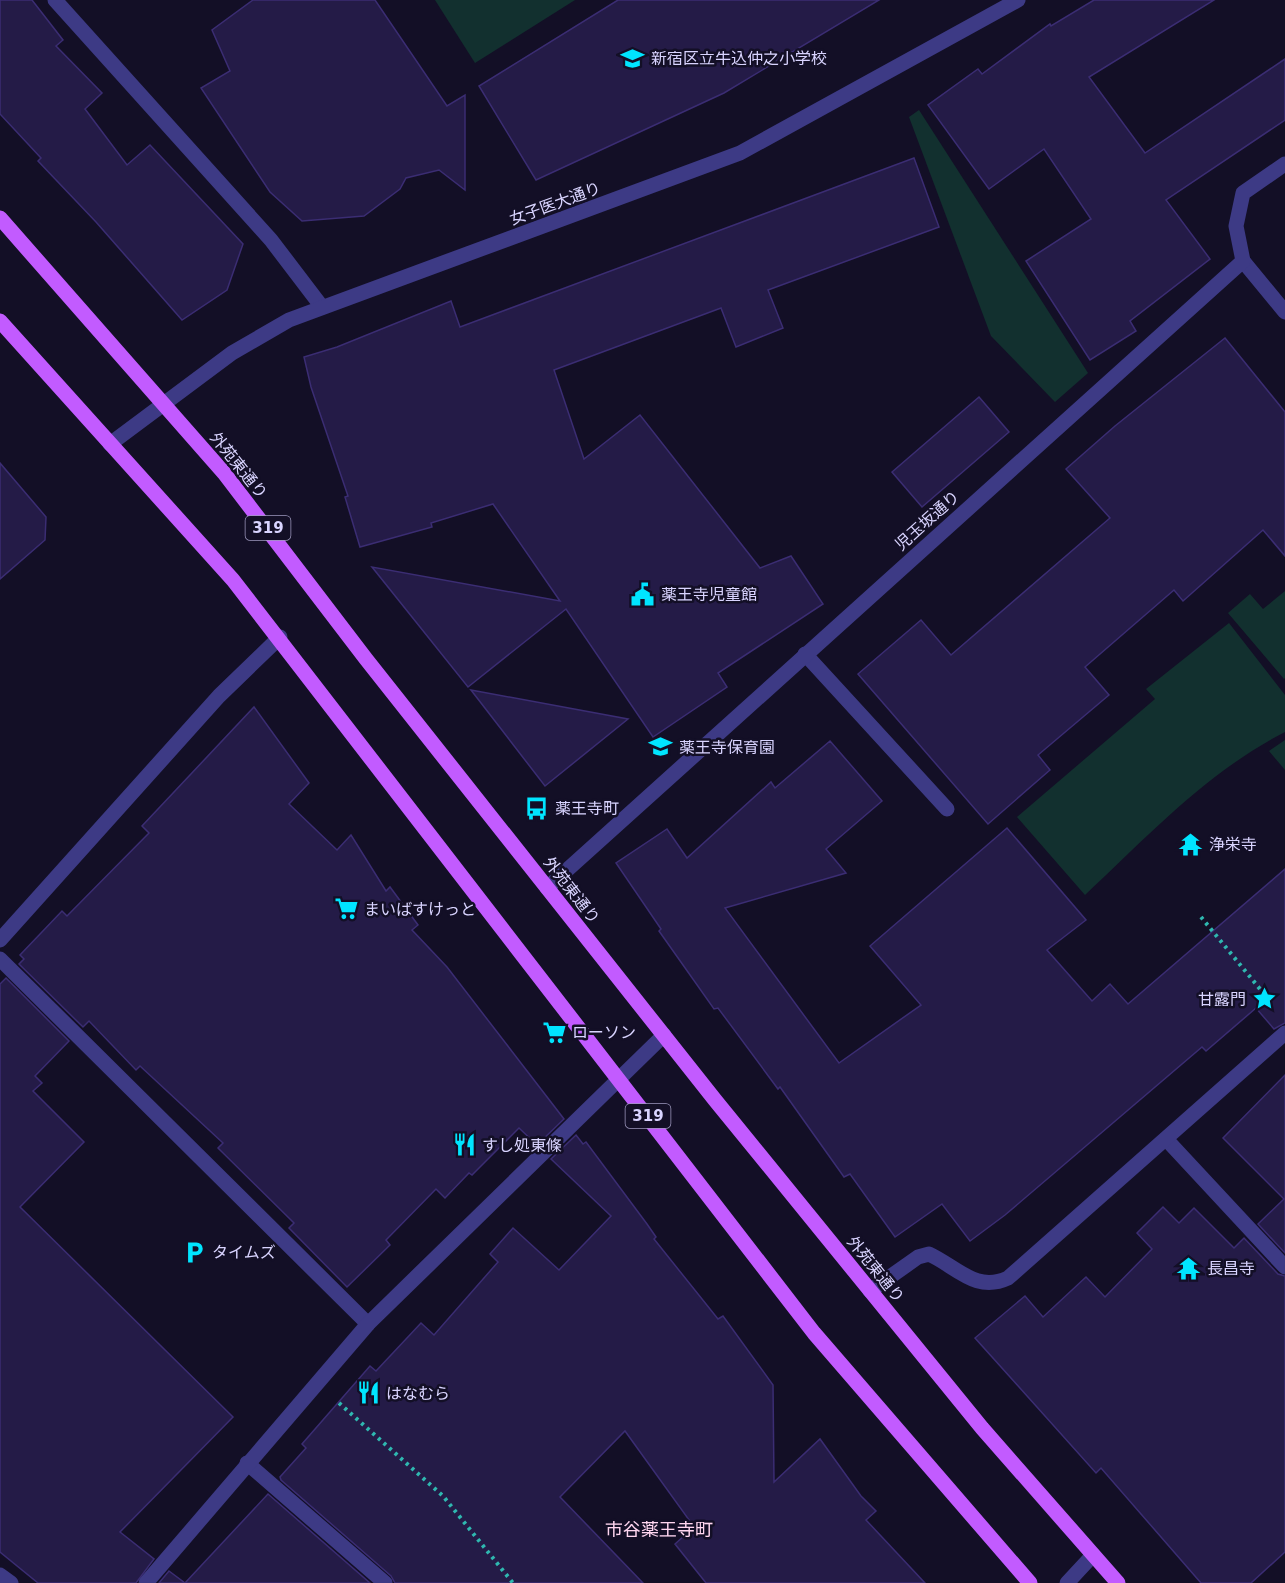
<svg xmlns="http://www.w3.org/2000/svg" width="1285" height="1583" font-family="'DejaVu Sans','Noto Sans JP',sans-serif">
<style>
.green{fill:#12302f}
.building{fill:#241b47;stroke:#3b2d73;stroke-width:1.5}
.lines{fill:none;stroke-linecap:round;stroke-linejoin:round}
.path{stroke:#2fb8b0;stroke-width:4;stroke-dasharray:3 4.5;stroke-linecap:butt}
.minor{stroke:#3d3a85;stroke-width:15}
.major{stroke:#c25bff;stroke-width:15}
.labels{text-anchor:middle;stroke-width:5;stroke-linejoin:round;paint-order:stroke}
.shield{fill:#130f26;stroke:#9e99be;stroke-width:1.5}
.shield-label{font-size:15px;font-weight:bold;fill:#d9d4ff}
.poi-label{font-size:16px;fill:#d9d4ff;stroke:#130f26;text-anchor:start}
.street-label{font-size:16px;fill:#d9d4ff;stroke:#130f26}
.neighbourhood-label{font-size:18px;fill:#ffd6f0;stroke:#130f26}
</style>
<rect width="100%" height="100%" fill="#130f26"/>
<g class="green">
<path d="M 435,0 L 575,0 L 475,63 Z"/>
<path d="M 919,110 L 1088,373 L 1055,402 L 991,336 L 909,117 Z"/>
<path d="M 1285,591 L 1285,678 L 1284,679 L 1228,613 L 1250,594 L 1263,609 Z"/>
<path d="M 1229,623 L 1285,695 L 1285,732 C 1207,772 1148,836 1085,895 L 1017,817 L 1155,699 L 1146,689 Z"/>
<path d="M 1285,740 L 1285,770 L 1269,751 Z"/>
</g>
<g class="building">
<path d="M 0,0 L 32,0 L 63,40 L 56,46 L 102,93 L 85,109 L 127,165 L 150,145 L 243,244 L 227,290 L 182,320 L 96,222 L 38,161 L 41,158 L 0,114 Z"/>
<path d="M 253,0 L 375,0 L 447,106 L 465,95 L 465,190 L 439,170 L 406,178 L 400,189 L 364,216 L 302,221 L 270,192 L 201,88 L 230,71 L 212,30 Z"/>
<path d="M 618,0 L 879,0 L 724,93 L 536,180 L 479,86 Z"/>
<path d="M 1094,0 L 1214,0 L 1089,77 L 1145,153 L 1285,59 L 1285,120 L 1166,200 L 1210,259 L 1130,321 L 1136,331 L 1090,360 L 1026,261 L 1091,219 L 1044,149 L 989,189 L 928,105 L 978,69 L 982,74 L 1050,24 L 1051,26 Z"/>
<path d="M 914,158 L 939,227 L 768,290 L 783,328 L 736,347 L 721,308 L 554,370 L 584,459 L 640,415 L 760,568 L 791,556 L 823,604 L 718,673 L 727,687 L 653,737 L 566,609 L 468,687 L 372,567 L 560,601 L 493,504 L 431,523 L 432,527 L 360,547 L 345,497 L 348,496 L 311,387 L 304,357 L 337,347 L 451,301 L 460,327 Z"/>
<path d="M 1225,338 L 1285,412 L 1285,556 L 1263,530 L 1183,601 L 1174,590 L 1085,667 L 1109,695 L 1038,755 L 1050,770 L 988,824 L 858,674 L 921,620 L 951,655 L 1110,518 L 1066,469 L 1115,426 Z"/>
<path d="M 979,397 L 1009,432 L 922,507 L 892,472 Z"/>
<path d="M 0,463 L 46,517 L 45,540 L 0,579 Z"/>
<path d="M 471,690 L 628,719 L 545,786 Z"/>
<path d="M 254,707 L 309,783 L 289,804 L 337,850 L 351,835 L 386,891 L 390,887 L 418,925 L 412,930 L 447,967 L 564,1119 L 537,1145 L 519,1128 L 472,1175 L 469,1173 L 445,1198 L 436,1189 L 386,1240 L 390,1245 L 347,1287 L 289,1228 L 294,1223 L 218,1148 L 223,1143 L 140,1066 L 136,1070 L 89,1021 L 83,1027 L 19,964 L 24,959 L 20,955 L 62,911 L 67,916 L 149,833 L 142,826 Z"/>
<path d="M 830,741 L 882,801 L 826,849 L 846,873 L 725,908 L 839,1063 L 921,1005 L 870,946 L 1007,828 L 1086,920 L 1047,950 L 1092,1001 L 1110,984 L 1128,1004 L 1285,869 L 1285,1023 L 1274,1029 L 1256,1008 L 1206,1051 L 1202,1047 L 1005,1215 L 970,1241 L 942,1204 L 895,1237 L 850,1174 L 844,1177 L 780,1087 L 778,1089 L 718,1008 L 714,1009 L 659,931 L 661,929 L 616,863 L 667,829 L 687,858 L 771,782 L 775,788 Z"/>
<path d="M 6,978 L 69,1041 L 35,1076 L 42,1083 L 33,1091 L 84,1142 L 20,1207 L 233,1417 L 120,1532 L 154,1559 L 136,1583 L 38,1583 L 0,1552 L 0,984 Z"/>
<path d="M 1285,1075 L 1285,1253 L 1258,1224 L 1284,1199 L 1223,1138 Z"/>
<path d="M 576,1135 L 583,1144 L 586,1142 L 647,1224 L 656,1237 L 654,1239 L 718,1319 L 723,1316 L 773,1385 L 774,1482 L 820,1439 L 861,1496 L 876,1511 L 866,1520 L 925,1583 L 706,1583 L 675,1544 L 685,1535 L 682,1532 L 692,1524 L 625,1431 L 560,1497 L 643,1583 L 395,1583 L 391,1576 L 281,1480 L 280,1477 L 306,1448 L 302,1444 L 370,1366 L 376,1371 L 421,1323 L 434,1335 L 498,1262 L 490,1254 L 513,1228 L 559,1270 L 611,1216 L 551,1159 Z"/>
<path d="M 1163,1207 L 1179,1223 L 1194,1208 L 1234,1248 L 1244,1238 L 1278,1274 L 1285,1276 L 1285,1552 L 1251,1583 L 1201,1583 L 1101,1468 L 1096,1473 L 975,1338 L 1025,1296 L 1043,1317 L 1086,1277 L 1105,1297 L 1152,1249 L 1137,1233 Z"/>
<path d="M 268,1494 L 370,1583 L 185,1583 Z"/>
<path d="M 169,1571 L 185,1583 L 159,1583 Z"/>
</g>
<g class="lines">
<g class="path">
<path d="M 1201,917 L 1260,989"/>
<path d="M 339,1403 L 443,1496 L 513,1583"/>
</g>
<g class="minor">
<path d="M 55,0 L 271,240 L 322,307"/>
<path d="M 1243,261 L 1285,312"/>
<path d="M 110,444 L 232,353 L 289,320 L 740,153 L 1018,0"/>
<path d="M 805,654 L 947,809"/>
<path d="M 547,888 L 1243,261 L 1236,226 L 1243,193 L 1285,164"/>
<path d="M 0,940 L 219,696 L 280,637"/>
<path d="M 0,959 L 368,1324"/>
<path d="M 1166,1139 L 1285,1267"/>
<path d="M 870,1291 L 918,1257 L 929,1254 C 957,1267 976,1293 1008,1278 L 1285,1033"/>
<path d="M 247,1463 L 385,1583"/>
<path d="M 0,1575 L 11,1583"/>
<path d="M 146,1583 L 368,1324 L 664,1035"/>
<path d="M 1067,1583 L 1093,1555"/>
</g>
<g class="major">
<path d="M 0,218 L 224,473 L 366,659 L 715,1100 L 982,1428 L 1118,1583"/>
<path d="M 0,321 L 233,580 L 814,1333 L 1030,1583"/>
</g>
</g>
<defs>
<symbol id="school-bare" viewBox="-9 -9 18 18"><path d="M0-5L7-2L0 1L-7-2ZM-4 1L0 2.5L4 1V4Q0 6-4 4Z" fill="#00e5ff" stroke="#130f26" stroke-width="2.5" paint-order="stroke"/></symbol>
<symbol id="civic-bare" viewBox="-9 -9 18 18"><path d="M-.6-6.5H3V-4.5H.6V-3L4-1V1h2V6H-6V1h2V-1L-.6-3ZM-1.2 2.5V6h2.4V2.5Z" fill="#00e5ff" stroke="#130f26" stroke-width="2.5" paint-order="stroke"/></symbol>
<symbol id="bus-bare" viewBox="-9 -9 18 18"><path d="M-5-6H5V4H4V6H2V4H-2V6H-4V4H-5ZM-3.5-4V0h7V-4ZM-3.5 1.2v1.5H-2V1.2ZM2 1.2v1.5H3.5V1.2Z" fill="#00e5ff" stroke="#130f26" stroke-width="2.5" paint-order="stroke"/></symbol>
<symbol id="temple-bare" viewBox="-9 -9 18 18"><path d="M0-6L5-2H3V0L6.5 2.5H4V6H1.5V3h-3V6H-4V2.5H-6.5L-3 0V-2H-5Z" fill="#00e5ff" stroke="#130f26" stroke-width="2.5" paint-order="stroke"/></symbol>
<symbol id="supermarket-bare" viewBox="-9 -9 18 18"><path d="M-6-5.5h2.5l.6 2H6L4.5 2H-2.5L-4.4-4H-6ZM-1.5 3.2a1.3 1.3 0 1 0 .1 0ZM3 3.2a1.3 1.3 0 1 0 .1 0Z" fill="#00e5ff" stroke="#130f26" stroke-width="2.5" paint-order="stroke"/></symbol>
<symbol id="sight-bare" viewBox="-9 -9 18 18"><path d="M0-6L1.8-2.2L6-1.7L2.9 1.2L3.7 5.4L0 3.3L-3.7 5.4L-2.9 1.2L-6-1.7L-1.8-2.2Z" fill="#00e5ff" stroke="#130f26" stroke-width="2.5" paint-order="stroke"/></symbol>
<symbol id="restaurant-bare" viewBox="-9 -9 18 18"><path d="M-5-6h1v4h1v-4h1v4h1v-4h1v5L-1.5 .5V6h-2V.5L-5-1ZM5-6V6H3V1.5H1.5Q1.5-4 5-6Z" fill="#00e5ff" stroke="#130f26" stroke-width="2.5" paint-order="stroke"/></symbol>
<symbol id="parking-bare" viewBox="-9 -9 18 18"><path d="M-3.5-5.5H1a3.5 3.5 0 0 1 0 7H-1V5.5H-3.5ZM-1-3.4V-.6H.8a1.4 1.4 0 0 0 0-2.8Z" fill="#00e5ff" stroke="#130f26" stroke-width="2.5" paint-order="stroke"/></symbol>
</defs>
<g fill-rule="evenodd">
<use href="#school-bare" x="616" y="42" width="33" height="33"/>
<use href="#civic-bare" x="626" y="578" width="33" height="33"/>
<use href="#school-bare" x="644" y="730" width="33" height="33"/>
<use href="#bus-bare" x="520" y="792" width="33" height="33"/>
<use href="#temple-bare" x="1174" y="828" width="33" height="33"/>
<use href="#supermarket-bare" x="330" y="892" width="33" height="33"/>
<use href="#sight-bare" x="1248" y="982" width="33" height="33"/>
<use href="#supermarket-bare" x="538" y="1016" width="33" height="33"/>
<use href="#restaurant-bare" x="448" y="1128" width="33" height="33"/>
<use href="#parking-bare" x="178" y="1236" width="33" height="33"/>
<use href="#temple-bare" x="1172" y="1252" width="33" height="33"/>
<use href="#restaurant-bare" x="352" y="1376" width="33" height="33"/>
</g>
<g class="labels">
<g class="shield">
<rect x="245.5" y="516" width="45" height="24" rx="4.5"/>
<rect x="625.5" y="1104" width="45" height="24" rx="4.5"/>
</g>
<g class="shield-label">
<text x="268" y="533">319</text>
<text x="648" y="1121">319</text>
</g>
<g class="poi-label">
<text x="651" y="64">新宿区立牛込仲之小学校</text>
<text x="661" y="600">薬王寺児童館</text>
<text x="679" y="753">薬王寺保育園</text>
<text x="555" y="814">薬王寺町</text>
<text x="1209" y="850">浄栄寺</text>
<text x="364" y="915">まいばすけっと</text>
<text x="1246" y="1005" text-anchor="end">甘露門</text>
<text x="572" y="1038">ローソン</text>
<text x="482" y="1151">すし処東條</text>
<text x="212" y="1258">タイムズ</text>
<text x="1207" y="1274">長昌寺</text>
<text x="386" y="1399">はなむら</text>
</g>
<g class="street-label">
<text transform="translate(555 203) rotate(-20)" y="6">女子医大通り</text>
<text transform="translate(239 465) rotate(51)" y="6">外苑東通り</text>
<text transform="translate(927 520) rotate(-42)" y="6">児玉坂通り</text>
<text transform="translate(572 890) rotate(52)" y="6">外苑東通り</text>
<text transform="translate(876 1269) rotate(51)" y="6">外苑東通り</text>
</g>
<g class="neighbourhood-label">
<text x="659" y="1536">市谷薬王寺町</text>
</g>
</g>
</svg>
